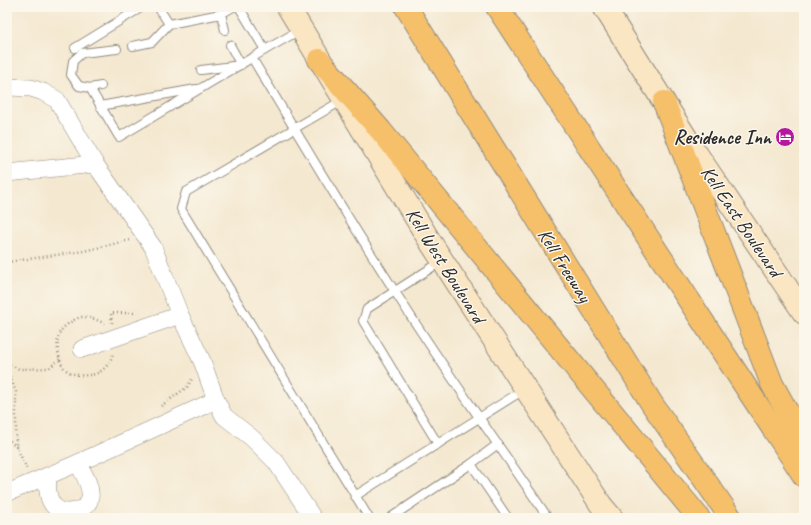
<svg xmlns="http://www.w3.org/2000/svg" width="811" height="525" font-family="Caveat,sans-serif">
<style>
.lines{fill:none;stroke-linecap:round;stroke-linejoin:round}
.lane-casing{stroke:#908a7e;stroke-width:10}
.street-casing{stroke:#908a7e;stroke-width:18}
.secondary-casing{stroke:#908a7e;stroke-width:24}
.highway-casing{stroke:#908a7e;stroke-width:24}
.path{stroke:#908a7e;stroke-width:2.5;stroke-dasharray:1 3;stroke-linecap:butt}
.lane{stroke:#fff;stroke-width:8}
.street{stroke:#fff;stroke-width:17}
.secondary{stroke:#fbe6c4;stroke-width:22}
.highway{stroke:#f6c06b;stroke-width:22}
.labels{text-anchor:middle;stroke-width:3;stroke-linejoin:round;paint-order:stroke}
.poi-label{font-size:20px;font-weight:bold;fill:#2b2b2b;stroke:#fbf7ec;text-anchor:end}
.street-label{font-size:20px;fill:#2b2b2b;stroke:#fbf7ec}
</style>
<rect width="100%" height="100%" fill="#fbf7ec"/>
<filter id="ink" filterUnits="userSpaceOnUse"><feTurbulence type="fractalNoise" baseFrequency=".025" numOctaves="2"/><feDisplacementMap in="SourceGraphic" scale="8" xChannelSelector="R" yChannelSelector="G"/><feConvolveMatrix kernelMatrix="1 2 1 2 8 2 1 2 1" color-interpolation-filters="sRGB"/></filter>
<filter id="wash" filterUnits="userSpaceOnUse"><feTurbulence type="fractalNoise" baseFrequency=".012" numOctaves="4" result="noise"/><feDisplacementMap in="SourceGraphic" scale="16" xChannelSelector="R" yChannelSelector="G"/><feGaussianBlur stdDeviation="0.9" result="paint"/><feColorMatrix in="noise" values="0 0 0 0 0 0 0 0 0 0 0 0 0 0 0 0 0 1.4 0 .05"/><feComposite in="paint" operator="in"/></filter>
<g filter="url(#wash)">
<rect width="100%" height="100%" fill="#f4e8d0"/>
</g>
<g filter="url(#ink)">
<g class="lines">
<defs>
<g id="lane">
<path d="M 158,7 L 169,24"/>
<path d="M 239,7 L 265,50 L 300,30"/>
<path d="M 221,14 L 233,7"/>
<path d="M 133,46 L 152,42 L 169,24 L 221,14 L 225,30"/>
<path d="M 75,48 L 142,7"/>
<path d="M 252,58 C 299,136 345,214 394,290 C 443,368 497,442 548,518"/>
<path d="M 201,70 L 241,65 L 230,45"/>
<path d="M 101,86 L 90,88 L 79,86 L 71,75 L 73,61 L 82,53 L 117,49"/>
<path d="M 90,88 L 119,137 L 265,50"/>
<path d="M 343,100 L 186,192 L 181,209 L 369,518"/>
<path d="M 100,106 L 196,89"/>
<path d="M 438,444 L 363,321 L 367,309 L 442,261"/>
<path d="M 471,464 L 498,444"/>
<path d="M 355,496 L 525,389"/>
<path d="M 390,518 L 471,464 L 508,518"/>
</g>
<g id="street">
<path d="M 7,87 L 31,88 L 43,92 L 57,100 L 95,164 L 153,247 L 180,315 L 202,361 L 216,400 L 224,416 L 252,438 L 276,462 L 313,518"/>
<path d="M 7,173 L 95,164"/>
<path d="M 82,349 L 180,315"/>
<path d="M 48,476 C 47,486 47,501 56,508 C 66,516 88,511 90,498 C 92,486 83,473 78,463"/>
<path d="M 7,493 L 78,463 L 216,400"/>
</g>
<g id="secondary">
<path d="M 288,7 L 431,243 L 601,505 L 612,518"/>
<path d="M 604,7 L 694,150 L 804,313"/>
</g>
<g id="highway">
<path d="M 406,7 L 652,404 L 731,518"/>
<path d="M 497,7 L 804,476"/>
<path d="M 319,60 L 381,131 L 699,518"/>
<path d="M 664,102 L 772,384 L 804,442"/>
</g>
</defs>
<use href="#lane" class="lane-casing"/>
<use href="#street" class="street-casing"/>
<use href="#secondary" class="secondary-casing"/>
<use href="#highway" class="highway-casing"/>
<g class="path">
<path d="M 7,262 L 84,251 L 130,240"/>
<path d="M 112,323 L 111,313 L 137,313"/>
<path d="M 105,324 C 98,320 91,317 82,317 C 79,317 77,319 74,320 C 69,323 63,327 60,332 C 55,340 58,364 66,370 C 73,375 82,376 89,375 C 101,375 110,364 113,354"/>
<path d="M 7,363 L 19,369 L 49,368 L 60,359"/>
<path d="M 7,369 L 16,392 L 16,446"/>
<path d="M 161,406 L 187,387 L 192,379"/>
<path d="M 7,438 L 16,446 L 27,469"/>
</g>
<use href="#lane" class="lane"/>
<use href="#street" class="street"/>
<use href="#secondary" class="secondary"/>
<use href="#highway" class="highway"/>
</g>
</g>
<defs>
<symbol id="hotel-disc" viewBox="-11 -11 22 22"><circle r="9.5" fill="#b5179e" stroke="#fbf7ec"/><path d="M-6-4.5h1.5V1H6V5H4.5V3h-9V5H-6ZM-4 0a1.8 1.8 0 1 1 3.6 0ZM.5 0V-2.5h3Q6-2.5 6 0Z" fill="#fff"/></symbol>
</defs>
<g fill-rule="evenodd">
<use href="#hotel-disc" x="774" y="126" width="22" height="22"/>
</g>
<g class="labels">
<g class="poi-label">
<text x="771" y="144">Residence Inn</text>
</g>
<g class="street-label">
<text transform="translate(742 221) rotate(56)" y="7">Kell East Boulevard</text>
<text transform="translate(446 265) rotate(58)" y="7">Kell West Boulevard</text>
<text transform="translate(565 265) rotate(58)" y="7">Kell Freeway</text>
</g>
</g>
<rect width="811" height="525" fill="none" stroke="#fbf7ec" stroke-width="24"/>
</svg>
